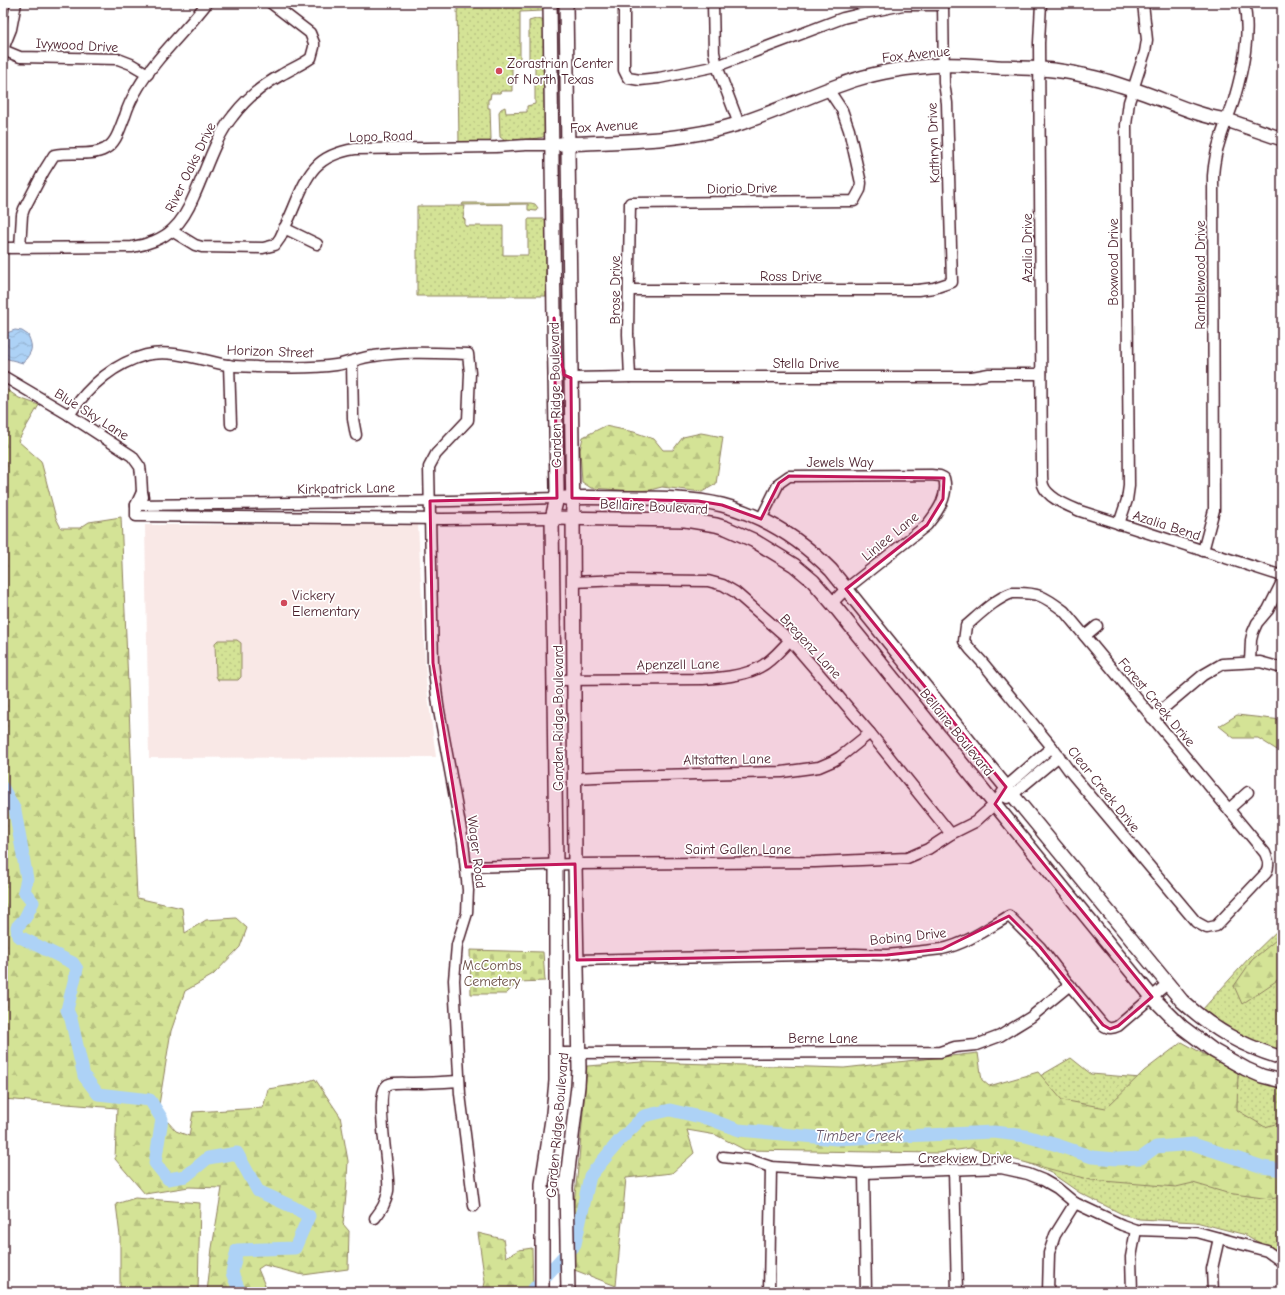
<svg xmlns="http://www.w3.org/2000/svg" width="1285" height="1295" font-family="'Comic Neue',sans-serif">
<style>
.built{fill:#f9e8e6}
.green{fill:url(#green-dots);stroke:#8f8160}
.forest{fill:url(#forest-firs);stroke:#8f8160}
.cemetery{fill:url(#cemetery-stones);stroke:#8f8160}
.water{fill:url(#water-waves);stroke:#858aa5}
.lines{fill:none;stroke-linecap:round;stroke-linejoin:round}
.river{stroke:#add2f6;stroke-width:13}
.minor-casing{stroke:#4a1f2b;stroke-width:13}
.major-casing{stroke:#4a1f2b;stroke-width:16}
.minor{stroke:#fff;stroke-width:10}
.major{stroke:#fff;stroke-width:13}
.marked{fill:#c2185b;fill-opacity:0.2;stroke:#c2185b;stroke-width:3;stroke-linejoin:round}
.poi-dot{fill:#d1495b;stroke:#fff;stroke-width:1.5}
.labels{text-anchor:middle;stroke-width:3.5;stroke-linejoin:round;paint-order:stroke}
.street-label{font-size:14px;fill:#4a1f2b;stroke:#fff}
.poi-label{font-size:14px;fill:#4a1f2b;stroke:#fff;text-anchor:start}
.park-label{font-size:14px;fill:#6c5046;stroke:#fff}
.water-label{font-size:15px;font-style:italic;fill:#685568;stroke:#fff}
</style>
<defs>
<pattern id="green-dots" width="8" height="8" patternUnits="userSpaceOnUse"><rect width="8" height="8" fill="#d4e396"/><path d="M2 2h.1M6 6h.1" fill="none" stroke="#b8c281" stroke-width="1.8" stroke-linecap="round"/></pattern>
<pattern id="forest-firs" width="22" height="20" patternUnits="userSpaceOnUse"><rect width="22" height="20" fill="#d4e396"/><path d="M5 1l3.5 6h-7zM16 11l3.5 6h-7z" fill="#b8c281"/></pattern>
<pattern id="cemetery-stones" width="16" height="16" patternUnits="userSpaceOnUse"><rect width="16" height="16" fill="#d4e396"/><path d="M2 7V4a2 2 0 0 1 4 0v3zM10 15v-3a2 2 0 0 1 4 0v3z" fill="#b8c281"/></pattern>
<pattern id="water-waves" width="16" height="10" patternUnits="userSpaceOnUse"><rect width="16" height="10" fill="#add2f6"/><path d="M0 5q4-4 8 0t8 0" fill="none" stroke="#96b4d3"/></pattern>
</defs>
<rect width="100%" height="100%" fill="#fff"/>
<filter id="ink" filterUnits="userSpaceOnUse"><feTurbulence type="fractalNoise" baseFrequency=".025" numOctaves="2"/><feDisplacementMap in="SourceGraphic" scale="8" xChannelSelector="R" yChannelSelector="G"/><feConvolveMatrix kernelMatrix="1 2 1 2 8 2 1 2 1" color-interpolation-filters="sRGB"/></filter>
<g filter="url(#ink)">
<path class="built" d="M 418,524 L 426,681 L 436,757 L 149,758 L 145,525 Z"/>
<g class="green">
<path d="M 457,3 L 546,3 L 546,7 L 542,11 L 520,12 L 520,61 L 512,60 L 512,91 L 501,91 L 500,93 L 491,93 L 490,99 L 488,99 L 488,108 L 490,108 L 491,139 L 489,143 L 459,144 Z"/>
<path d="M 536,19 L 542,20 L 546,24 L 546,136 C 537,140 516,139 505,141 L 500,137 L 499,112 L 501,109 L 505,107 L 506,113 L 527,112 L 527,106 L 535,104 L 535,61 L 529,59 L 529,21 Z"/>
<path d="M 463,203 L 531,203 L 535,204 L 538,208 L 536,211 L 528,210 L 528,204 L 462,205 Z"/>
<path d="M 417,206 L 465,206 L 463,218 L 465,220 L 465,226 L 503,226 L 503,255 L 528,255 L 528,219 L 546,219 L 546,296 L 417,296 Z"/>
<path d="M 218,640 L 237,640 L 241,643 L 241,677 L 238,680 L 218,680 L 216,676 L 215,643 Z"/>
<path d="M 1282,926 L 1282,1051 L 1260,1046 L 1234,1032 L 1202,1010 L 1249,958 Z"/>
<path d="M 1071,1058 L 1091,1074 L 1141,1078 L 1228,1098 L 1241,1071 L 1282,1084 L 1282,1256 L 1246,1235 L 1196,1222 L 1139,1219 L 1122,1214 L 1080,1193 L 1051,1173 L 1005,1153 L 1035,1079 Z"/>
</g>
<g class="forest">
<path d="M 3,387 L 19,398 L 39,405 L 18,441 L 41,461 L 56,518 L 61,528 L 80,528 L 89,522 L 121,517 L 137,898 L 182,908 L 185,933 L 206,920 L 236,918 L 247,928 L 240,947 L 213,975 L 185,991 L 171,1031 L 158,1111 L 176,1131 L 189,1136 L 193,1112 L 263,1108 L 268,1089 L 299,1084 L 315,1079 L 340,1116 L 348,1161 L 346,1195 L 343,1224 L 349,1231 L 348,1269 L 303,1275 L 264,1265 L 258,1269 L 266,1288 L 266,1292 L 207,1292 L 212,1248 L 222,1188 L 189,1187 L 145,1194 L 115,1159 L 117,1108 L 3,1099 Z"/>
<path d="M 605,426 L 634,432 L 654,439 L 663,450 L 673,450 L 683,437 L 701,433 L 723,437 L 716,484 L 702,492 L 662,487 L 650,490 L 636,491 L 591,488 L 582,482 L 580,450 L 583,437 Z"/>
<path d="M 1237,715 L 1282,720 L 1282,753 L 1258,738 L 1234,738 L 1219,726 Z"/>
<path d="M 1282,935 L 1282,977 L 1242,1004 L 1234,986 L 1252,960 Z"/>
<path d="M 1182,1042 L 1238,1073 L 1237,1110 L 1265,1127 L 1282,1122 L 1282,1197 L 1270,1199 L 1227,1193 L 1193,1183 L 1176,1187 L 1091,1180 L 971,1148 L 938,1153 L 745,1150 L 716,1135 L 687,1130 L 694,1153 L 672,1173 L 626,1178 L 616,1286 L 572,1269 L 572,1220 L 579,1159 L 587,1066 L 642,1062 L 844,1068 L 978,1053 L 982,1080 L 989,1086 L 1038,1072 L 1062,1100 L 1106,1108 L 1144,1071 Z"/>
<path d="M 135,1198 L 200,1203 L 198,1292 L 120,1292 L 120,1236 L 116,1204 Z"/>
<path d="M 478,1233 L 503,1239 L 506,1257 L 519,1250 L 532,1248 L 533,1292 L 483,1292 L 485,1282 Z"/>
</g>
<path class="cemetery" d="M 470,950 L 543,952 L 545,981 L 518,982 L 506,994 L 471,994 Z"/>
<path class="water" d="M 15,330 L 22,331 L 28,335 C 34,349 32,351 23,363 L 8,359 L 3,357 L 4,334 Z"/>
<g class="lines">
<g class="river">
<path d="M 3,788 L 15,810 L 27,879 L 24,891 L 33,902 L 25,918 L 17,927 L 18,936 L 73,963 L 77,969 L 67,1010 L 71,1019 L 84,1076 L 98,1094 L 150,1100 L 162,1119 L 155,1163 L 168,1179 L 186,1176 L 208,1158 L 237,1153 L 258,1191 L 293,1207 L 309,1216 L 295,1248 L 237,1250 L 232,1273 L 240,1292"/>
<path d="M 531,1292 L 575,1244 L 590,1176 L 619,1141 L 644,1116 L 670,1110 L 709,1119 L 739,1130 L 836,1139 L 994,1132 L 1026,1136 L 1057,1145 L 1092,1157 L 1117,1159 L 1141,1158 L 1156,1147 L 1193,1144 L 1263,1167 L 1282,1170"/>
</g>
<defs>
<g id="minor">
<path d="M 624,3 L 624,70 L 628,78 L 640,80 L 659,78 L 717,66 L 843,18 L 864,13 L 903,5 L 943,5"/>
<path d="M 713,3 L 714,52 L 717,66 L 739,124"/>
<path d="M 1041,3 L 1039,43 L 1042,472 C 1042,476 1042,481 1043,485 C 1047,498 1069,506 1080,511 L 1282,576"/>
<path d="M 3,49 L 11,29 L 16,3"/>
<path d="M 3,50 L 20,57 L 118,59 L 131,64 L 148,74"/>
<path d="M 284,228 L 317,244"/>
<path d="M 172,231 L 195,245 L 202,247 L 263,248 L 275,245 L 280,238 C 285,227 290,217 294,207 C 308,173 316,155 355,149 L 496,147 L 526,145 L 552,145"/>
<path d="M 3,248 L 132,247 C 146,245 163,239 173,229 C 183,220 189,208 194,196 C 206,170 215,138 233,116 C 245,100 263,85 281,75 C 291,69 301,65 311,58 L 314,47 L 314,43 L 310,33 L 271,3"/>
<path d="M 20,248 L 22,215 L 24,209 L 44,171 L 54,155 C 70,151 91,157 105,149 C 117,143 120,127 125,116 C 128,106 133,96 138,88 C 157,56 185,32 207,3"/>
<path d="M 629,290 L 918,290 L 934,288 L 952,282 L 947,103 L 944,83 L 943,3"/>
<path d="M 352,362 L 353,419 L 356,435"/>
<path d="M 229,365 L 231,424"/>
<path d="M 3,376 L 69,415 L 132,456 L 140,467 L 141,474 L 142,492 L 143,497"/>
<path d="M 630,377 L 628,334 L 630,203 L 854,201 L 860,190 L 861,183 L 849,130 L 842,110 L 828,89"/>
<path d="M 571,378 L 630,377 L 972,377 L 989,374 L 1041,374"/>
<path d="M 69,415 C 88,387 112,364 146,355 C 172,349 201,360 227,365 C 237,367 248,366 257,367 C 283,367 311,369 336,365 C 349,363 362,357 374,356 C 405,351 437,353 468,354 L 470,373 L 468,420 L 436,454 L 429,467 L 433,663 L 438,705 L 463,841 L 468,890 L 467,913 L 457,945 L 454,980 L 460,1094 L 474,1206"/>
<path d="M 142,492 L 136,505 L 136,516 L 442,519 L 552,518"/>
<path d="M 136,505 L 451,501 L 557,498"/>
<path d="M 761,519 L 779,483 L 789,476 L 931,475 L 940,476 L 944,478 C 949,496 938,511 927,525 L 846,589 L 832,603"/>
<path d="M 1119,524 L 1127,500 L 1129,486 L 1126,125 L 1129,102 L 1145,52 L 1147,40 L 1143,3"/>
<path d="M 1203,551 L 1214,510 L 1213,176 C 1214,163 1216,152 1220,140 C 1224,126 1230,113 1234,100 C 1243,69 1251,34 1244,3"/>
<path d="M 573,582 L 621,580 L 708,581 L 723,585 L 735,592 L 790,640 L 870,733 L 951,834"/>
<path d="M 1012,593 C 1038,592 1044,596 1064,611 L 1265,853 C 1268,860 1270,865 1266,873 L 1216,926 L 1207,928 L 1196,922 L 1068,769 L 1052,747 L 982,662 L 970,649 L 964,641 L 966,626 C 980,614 995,599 1012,593 Z"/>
<path d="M 1085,636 L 1097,626"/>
<path d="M 1250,662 L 1251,640 L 1253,632 L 1257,623 L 1268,610 L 1282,582"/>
<path d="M 554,680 L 703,679 C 721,678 745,676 760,667 C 772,661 781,649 790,640"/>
<path d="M 1152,718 L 1203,675 L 1222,664 L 1260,662 L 1282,668"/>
<path d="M 574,778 L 619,776 L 782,772 L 819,767 L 833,761 L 840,757 L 870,733"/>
<path d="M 1007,798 L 1012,795 L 1059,756"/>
<path d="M 1229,809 L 1248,792"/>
<path d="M 466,867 L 575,864 L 815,862 L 907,858 L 928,849 L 951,834 L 975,822 L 995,804 L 1006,787 L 1052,747"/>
<path d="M 577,960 L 855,954 L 887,955 L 942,949 C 966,944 988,928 1009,916 L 1040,947 L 1067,982 L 1103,1025 C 1108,1029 1112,1029 1118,1026 L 1167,984"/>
<path d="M 556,1053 L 940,1052 L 955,1047 L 976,1045 L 1000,1036 L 1031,1017 L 1070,985"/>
<path d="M 723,1157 L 750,1160 L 771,1167 L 864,1173 L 1001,1168 L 1028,1174 L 1043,1180 L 1057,1188 L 1075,1203 L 1122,1225 L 1136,1230 L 1197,1232 L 1267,1251 L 1282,1262"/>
<path d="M 954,1170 L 957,1292"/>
<path d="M 864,1173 L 866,1292"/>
<path d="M 375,1218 C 382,1209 386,1203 388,1191 C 391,1175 372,1088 389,1084 C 396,1082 405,1083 413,1083 C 429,1083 444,1082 459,1081"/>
<path d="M 769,1292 L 771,1167"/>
<path d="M 1048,1292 L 1049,1253 L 1055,1235 L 1075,1203"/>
<path d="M 1132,1292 L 1131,1257 L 1136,1230"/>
<path d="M 1213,1292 L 1212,1269 L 1219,1238"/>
</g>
<g id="major">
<path d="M 566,3 L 573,518 L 575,864 L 579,1069 L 578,1086 L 566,1187 L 568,1292"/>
<path d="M 560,144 C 620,141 680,142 738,124 C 777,112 814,93 854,80 C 882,71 911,67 942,65 C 960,64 978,66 997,67 C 1025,68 1054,68 1082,75 C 1099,78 1116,84 1132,89 C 1162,98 1195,116 1227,120 L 1282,139"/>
<path d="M 565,498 C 587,497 609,498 631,498 C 662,498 693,498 722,505 C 765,516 800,539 831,570 L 988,765 L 1182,1001 C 1214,1030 1240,1045 1282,1058"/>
<path d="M 552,518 L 685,520 L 716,525 L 726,528 L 753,540 L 794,565 L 813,581 L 832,603 L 1006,818 L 1152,997 L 1182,1027 L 1214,1051 L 1246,1069 L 1262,1076 L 1282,1081"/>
<path d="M 542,1292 L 542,1184 L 553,1113 L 556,1081 L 556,865 L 552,518 L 557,498 L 557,488 L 554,318 L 550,3"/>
</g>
</defs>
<use href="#minor" class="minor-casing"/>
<use href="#major" class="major-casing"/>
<use href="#minor" class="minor"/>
<use href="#major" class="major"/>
</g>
</g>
<path class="marked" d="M 554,318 L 564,375 L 571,378 L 572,498 L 698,501 L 722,505 L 761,519 L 779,483 L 789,476 L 944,478 L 943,499 L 927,525 L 846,589 L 1006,787 L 995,804 L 1152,997 L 1118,1026 L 1110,1029 L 1103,1025 L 1040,947 L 1009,916 L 942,949 L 887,955 L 577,960 L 575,864 L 466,867 L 433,663 L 430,501 L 557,498 Z"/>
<g class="poi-dot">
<circle cx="499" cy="71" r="4"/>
<circle cx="284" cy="603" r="4"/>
</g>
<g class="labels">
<g class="street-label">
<text transform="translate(77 45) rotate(3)" y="5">Ivywood Drive</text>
<text transform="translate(916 54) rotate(-6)" y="5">Fox Avenue</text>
<text transform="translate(604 126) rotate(-3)" y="5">Fox Avenue</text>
<text transform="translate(381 136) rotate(-2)" y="5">Lopo Road</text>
<text transform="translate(933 143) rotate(-92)" y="5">Kathryn Drive</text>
<text transform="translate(190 167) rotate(-64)" y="5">River Oaks Drive</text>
<text transform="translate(742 188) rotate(-1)" y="5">Diorio Drive</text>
<text transform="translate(1027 248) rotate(-90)" y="5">Azalia Drive</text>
<text transform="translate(1113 262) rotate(-90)" y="5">Boxwood Drive</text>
<text transform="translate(1200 275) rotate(-90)" y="5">Ramblewood Drive</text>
<text x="791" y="281">Ross Drive</text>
<text transform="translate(615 290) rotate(-90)" y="5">Brose Drive</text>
<text transform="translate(270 351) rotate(2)" y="5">Horizon Street</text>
<text x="806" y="368">Stella Drive</text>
<text transform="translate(555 395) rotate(-91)" y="5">Garden Ridge Boulevard</text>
<text transform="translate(92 414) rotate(32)" y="5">Blue Sky Lane</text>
<text x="840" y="467">Jewels Way</text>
<text transform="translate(346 488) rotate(-1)" y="5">Kirkpatrick Lane</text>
<text transform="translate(654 506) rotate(3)" y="5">Bellaire Boulevard</text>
<text transform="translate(1167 525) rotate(18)" y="5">Azalia Bend</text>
<text transform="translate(890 536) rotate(-39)" y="5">Linlee Lane</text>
<text transform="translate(811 646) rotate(47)" y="5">Bregenz Lane</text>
<text transform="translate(678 664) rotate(-1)" y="5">Apenzell Lane</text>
<text transform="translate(1157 702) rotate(50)" y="5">Forest Creek Drive</text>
<text transform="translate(558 718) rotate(-90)" y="5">Garden Ridge Boulevard</text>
<text transform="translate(957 732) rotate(51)" y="5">Bellaire Boulevard</text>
<text transform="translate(727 759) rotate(-1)" y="5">Altstatten Lane</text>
<text transform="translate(1104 789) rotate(51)" y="5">Clear Creek Drive</text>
<text x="738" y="854">Saint Gallen Lane</text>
<text transform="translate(477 852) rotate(83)" y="5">Wager Road</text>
<text transform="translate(908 936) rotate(-6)" y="5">Bobing Drive</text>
<text x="823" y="1043">Berne Lane</text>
<text transform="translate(557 1125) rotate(-85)" y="5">Garden Ridge Boulevard</text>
<text x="965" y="1163">Creekview Drive</text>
</g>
<g class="poi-label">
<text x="507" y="68">Zorastrian Center<tspan x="507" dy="16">of North Texas</tspan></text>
<text x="292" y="600">Vickery<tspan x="292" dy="16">Elementary</tspan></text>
</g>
<g class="park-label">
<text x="492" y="970">McCombs<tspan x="492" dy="16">Cemetery</tspan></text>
</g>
<g class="water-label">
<text x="859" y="1141">Timber Creek</text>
</g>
</g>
<rect width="1285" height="1295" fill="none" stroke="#fff" stroke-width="16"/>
<rect x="8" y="8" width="1269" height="1279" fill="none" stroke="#4a1f2b" stroke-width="1.5" filter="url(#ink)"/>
</svg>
